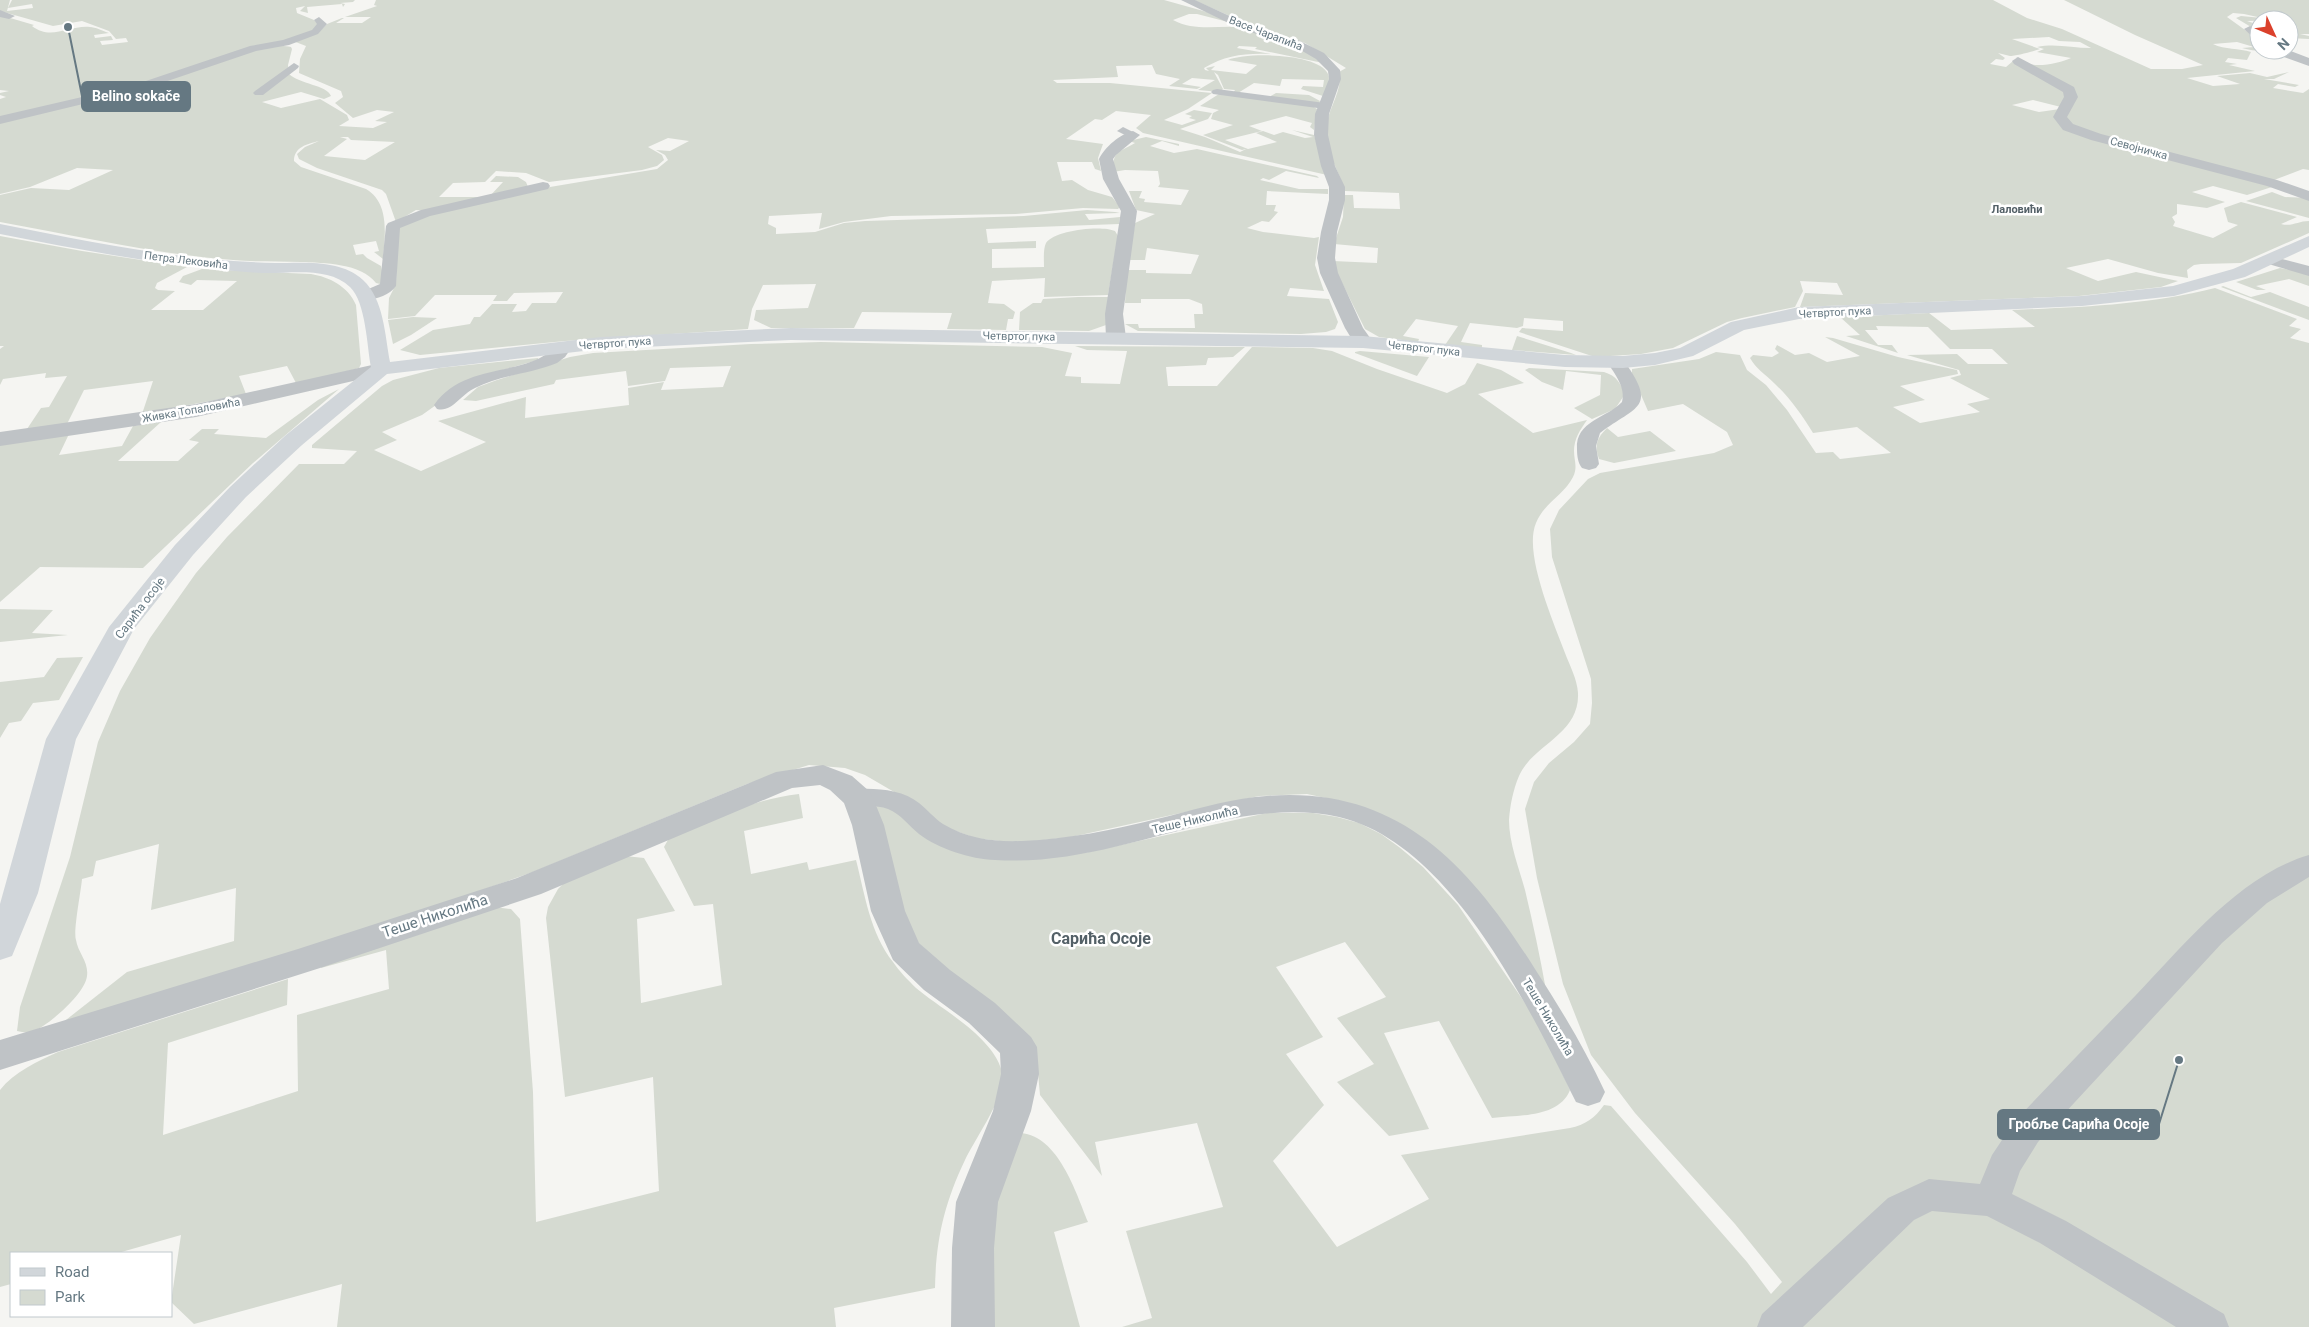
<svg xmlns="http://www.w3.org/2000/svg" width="2309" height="1327" font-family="Roboto,sans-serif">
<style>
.green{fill:#d5dad1;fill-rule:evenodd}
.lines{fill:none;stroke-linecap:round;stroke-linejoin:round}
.lane{fill:#bfc3c6;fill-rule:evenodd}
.street{fill:#bfc3c6;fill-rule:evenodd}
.secondary{fill:#d1d6da;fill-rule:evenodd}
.labels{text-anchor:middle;stroke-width:5;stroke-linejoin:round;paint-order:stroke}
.far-street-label{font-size:11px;fill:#657882;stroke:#fff}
.far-neighbourhood-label{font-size:11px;font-weight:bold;fill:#536067;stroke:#fff}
.street-label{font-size:12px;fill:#657882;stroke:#fff}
.near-street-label{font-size:15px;fill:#657882;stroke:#fff}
.near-neighbourhood-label{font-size:16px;font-weight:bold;fill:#536067;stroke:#fff}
.leader{fill:none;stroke:#657882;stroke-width:2}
.callout-dot{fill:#657882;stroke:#fff;stroke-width:2}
.callout{fill:#657882;stroke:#657882;stroke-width:2}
.callout-label{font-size:14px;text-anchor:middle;font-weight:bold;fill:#fff}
</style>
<rect width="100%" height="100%" fill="#f5f5f2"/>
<g class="green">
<path d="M 0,0 L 10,0 L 7,11 L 33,8 L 32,4 L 8,8 L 12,0 L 355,0 L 353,2 L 340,3 L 345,4 L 343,7 L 342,4 L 307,7 L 308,13 L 300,11 L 305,6 L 296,8 L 297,13 L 314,20 L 318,24 L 312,32 L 135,87 L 0,119 L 0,99 L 6,97 L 0,95 L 0,93 L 9,91 L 0,90 L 0,15 L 34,25 L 32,26 C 51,41 69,25 90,27 C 95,27 103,31 109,33 L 94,35 L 95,38 L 111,36 L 113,40 L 100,41 L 102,45 L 128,42 L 126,38 L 116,39 L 109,31 L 82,21 L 53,26 L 0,11 Z"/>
<path d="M 376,0 L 1164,0 L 1207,12 L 1232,23 L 1197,14 L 1189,14 L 1173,20 C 1193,31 1215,26 1237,27 C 1259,28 1305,49 1323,63 L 1255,49 L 1257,47 L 1239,46 L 1237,48 L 1271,54 C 1245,53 1226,55 1204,68 L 1205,70 L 1209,71 L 1206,68 L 1215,66 L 1211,70 L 1246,74 L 1257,65 L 1228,60 C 1247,52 1319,53 1328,74 C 1331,81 1326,90 1323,96 L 1301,89 L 1303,86 L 1323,87 L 1324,80 L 1282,79 L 1280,86 L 1254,83 L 1238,93 L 1233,93 L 1235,90 L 1224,89 L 1218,75 L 1214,72 L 1223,89 L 1220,92 L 1198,90 L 1215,80 L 1192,78 L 1182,84 L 1201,87 L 1197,89 L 1169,86 L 1180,79 L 1156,74 L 1152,65 L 1116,66 L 1118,77 L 1053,80 L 1057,83 L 1110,83 L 1212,93 L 1188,109 L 1164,120 L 1182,125 L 1196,120 L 1189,118 L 1192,116 L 1185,114 L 1194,110 L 1212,113 L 1208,119 L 1180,129 L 1205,137 L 1240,152 L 1246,149 L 1242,150 L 1203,135 L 1233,125 L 1211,119 L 1213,113 L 1219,110 L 1200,106 L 1219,94 L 1282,101 L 1314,107 L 1317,109 L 1314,130 L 1310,127 L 1312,123 L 1286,116 L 1249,126 L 1262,131 L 1225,140 L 1248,149 L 1277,142 L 1256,133 L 1263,131 L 1274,135 L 1283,132 L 1305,138 L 1313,137 L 1292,130 L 1314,135 L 1327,175 L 1143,133 L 1136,128 L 1151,115 L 1116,111 L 1102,120 L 1095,119 L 1066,139 L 1103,144 L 1098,158 L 1101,171 L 1095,169 L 1092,162 L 1057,162 L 1062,181 L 1072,180 L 1088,190 L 1112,197 L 1120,207 L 1118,209 L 1083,208 L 1016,214 L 891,216 L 844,222 L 819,229 L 822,213 L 769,216 L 768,224 L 776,228 L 776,234 L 815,232 L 844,223 L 865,221 L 1024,216 L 1087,210 L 1115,212 L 1120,213 L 1085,214 L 1089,220 L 1120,217 L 1119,224 L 986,229 L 988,243 L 1036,241 L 1036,248 L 992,249 L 992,268 L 1044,267 C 1044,260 1043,249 1046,243 C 1055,230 1101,225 1115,231 L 1118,236 L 1108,295 L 1044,297 L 1045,278 L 992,281 L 988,303 L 1004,304 L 1015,312 L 1013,319 L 1008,319 L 1006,330 L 947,329 L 952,313 L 862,312 L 854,328 L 771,328 L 754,320 L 756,310 L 808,308 L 816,284 L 763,285 L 752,309 L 748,329 L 565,341 L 420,355 L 400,350 L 433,330 L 470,324 L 474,317 L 480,317 L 492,304 L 517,304 L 512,312 L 526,311 L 532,303 L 556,303 L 563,292 L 514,293 L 507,301 L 493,301 L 497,295 L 435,295 L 415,316 L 388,319 L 389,298 L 396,284 L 398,226 L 405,221 L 426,214 L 550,187 L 657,169 L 668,160 L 665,155 L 656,150 L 670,151 L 689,141 L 668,138 L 648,147 L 662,155 L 664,160 L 657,166 L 642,170 L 549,182 L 526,173 L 496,171 L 485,182 L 453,183 L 439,197 L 489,197 L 503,182 L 490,182 L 496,176 L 518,177 L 526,182 L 528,187 L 511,194 L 429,211 L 416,210 L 396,222 L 386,194 L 382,190 L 317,168 L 299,159 L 297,154 L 305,147 L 319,141 C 307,144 294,147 294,161 L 301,167 L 366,189 C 390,203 385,236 383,259 L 374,252 L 379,251 L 376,241 L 353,245 L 356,255 L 363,254 L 367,258 L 381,266 L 384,281 L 380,284 L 376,283 C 361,263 324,263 301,262 C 278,261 256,262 233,260 C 155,254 77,236 0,222 L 0,195 L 31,188 L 69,190 L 113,170 L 77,168 L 30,187 L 0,194 L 0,122 C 46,111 92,101 137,89 C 174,79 257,39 291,47 L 292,49 L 288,65 L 289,74 C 299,84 327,85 331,96 L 324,99 L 301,92 L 262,102 L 281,108 L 320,99 L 347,115 L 349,120 L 339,126 L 373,128 L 387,122 L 375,121 L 394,112 L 377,110 L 353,118 L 335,103 L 343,97 L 341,91 L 299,73 L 300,59 L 306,46 L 293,41 L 319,32 L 327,24 L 342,18 L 344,18 L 336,23 L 362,23 L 371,17 L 345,17 L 377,6 L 374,5 ZM 340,137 L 348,137 L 351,140 L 395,142 L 365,160 L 324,156 L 347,139 Z"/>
<path d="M 1194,0 L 1993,0 L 2027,18 L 2062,29 L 2151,69 L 2182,69 L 2203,65 L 2135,35 L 2064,0 L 2309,0 L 2309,34 L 2300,34 L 2309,36 L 2309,39 L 2289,38 L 2292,36 L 2289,34 L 2289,29 L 2298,28 L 2289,25 L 2289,20 L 2247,21 L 2259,25 L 2259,28 L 2251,27 L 2236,18 L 2241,16 L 2262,18 L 2244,14 L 2233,13 L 2227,17 L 2259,40 L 2259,50 L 2273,50 L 2284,54 C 2269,51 2256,52 2242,48 L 2254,47 L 2237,42 L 2213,44 C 2225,50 2239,48 2251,52 L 2247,60 L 2228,58 L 2225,62 L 2237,64 L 2229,65 L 2255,71 L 2187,78 L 2213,86 L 2240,84 L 2217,76 L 2250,73 L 2267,77 L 2289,72 L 2274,79 L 2264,79 L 2299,85 L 2295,87 L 2278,84 L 2273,88 L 2303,93 L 2309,89 L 2309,170 L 2303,169 L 2274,180 L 2262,179 L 2086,132 L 2073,126 L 2066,121 L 2065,117 C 2069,108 2078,99 2072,89 L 2025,65 L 2016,57 C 2020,58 2023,61 2027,63 C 2037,68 2061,63 2071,58 L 2037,52 L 2044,49 L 2037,47 C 2055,43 2072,48 2091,48 L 2080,42 L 2059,41 L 2049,37 L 2012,39 L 2040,49 C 2035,51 2015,56 2010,56 C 2006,55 2002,54 1998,53 L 2005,58 L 2003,60 L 1996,59 L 1990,64 L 2006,67 L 2013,61 C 2026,69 2062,80 2067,95 L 2061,107 L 2033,100 L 2012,105 L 2039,112 L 2060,109 L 2056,118 L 2067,128 L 2087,136 L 2275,186 L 2247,195 L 2213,186 L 2192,192 L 2225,202 L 2207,208 L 2177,204 L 2177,214 L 2172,217 L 2175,222 L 2173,226 L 2213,238 L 2238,225 L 2228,222 L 2224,208 L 2241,202 L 2297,217 L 2281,224 C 2292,227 2298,221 2309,221 L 2309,233 L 2241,263 L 2201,264 L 2194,265 L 2187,270 L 2188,278 L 2158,273 L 2108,259 L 2066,268 L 2098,281 L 2136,272 L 2178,281 L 2161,287 L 2079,296 L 1800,307 L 1805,293 L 1843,295 L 1837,283 L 1800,281 L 1803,291 L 1795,307 L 1742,318 L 1727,322 L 1673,348 L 1641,354 L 1595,357 L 1519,332 L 1522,328 L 1563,331 L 1563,321 L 1524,318 L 1523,326 L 1517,328 L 1470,323 L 1461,342 L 1482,345 L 1482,348 L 1445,345 L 1458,326 L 1416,319 L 1403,336 L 1419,339 L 1418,342 L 1379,337 L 1365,329 L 1332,263 L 1333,261 L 1377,263 L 1378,248 L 1334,244 L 1343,217 L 1344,195 L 1353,195 L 1354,208 L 1400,209 L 1399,193 L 1345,191 C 1340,173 1327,154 1326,135 C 1324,112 1344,92 1339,72 L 1346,68 L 1305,43 L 1252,26 Z"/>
<path d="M 1276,93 L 1309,95 L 1320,101 L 1319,103 L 1269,97 Z"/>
<path d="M 1146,137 L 1179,144 L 1179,146 L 1162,141 L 1150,146 L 1174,153 L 1197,149 L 1317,176 L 1319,178 L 1286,171 L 1269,180 L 1263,178 L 1260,180 L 1299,189 L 1328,189 L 1328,194 L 1267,191 L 1266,205 L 1276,205 L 1274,211 L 1278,212 L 1269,222 L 1262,221 L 1247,228 L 1263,232 L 1314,238 L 1319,237 L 1315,265 L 1324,291 L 1290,288 L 1287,296 L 1329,299 L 1338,322 L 1335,329 L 1326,332 L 1301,334 L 1138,331 L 1125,324 L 1138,324 L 1139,328 L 1195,328 L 1194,314 L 1203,314 L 1202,304 L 1189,299 L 1141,299 L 1141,303 L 1125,303 L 1127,270 L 1146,270 L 1146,273 L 1191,274 L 1199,255 L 1147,248 L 1145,260 L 1129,260 L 1135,223 L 1155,214 L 1136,210 L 1129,191 L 1142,191 L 1139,198 L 1145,199 L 1144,202 L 1181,205 L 1189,190 L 1158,187 L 1160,184 L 1158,171 L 1125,170 L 1113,172 C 1113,150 1118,153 1135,143 L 1129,141 Z"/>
<path d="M 2272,192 L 2285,197 L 2309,198 L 2309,218 L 2246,201 Z"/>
<path d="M 0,236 L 82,251 L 187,267 L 157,283 L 155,288 L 158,290 L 175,291 L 151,310 L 203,310 L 237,281 L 197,280 L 191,285 L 179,282 L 183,276 L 202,269 L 311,274 C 329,277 348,286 356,305 L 361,364 L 359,368 L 352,370 L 296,383 L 287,366 L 239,376 L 246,394 L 142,414 L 153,381 L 84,390 L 67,424 L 27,429 L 41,408 L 49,407 L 67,376 L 45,378 L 46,373 L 3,379 L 0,385 L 0,349 L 4,346 L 0,346 Z"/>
<path d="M 2280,268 L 2309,273 L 2309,286 L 2289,279 L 2256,286 L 2266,290 L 2257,290 L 2236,282 Z"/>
<path d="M 2223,286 L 2251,297 L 2270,292 L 2309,307 L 2309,320 L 2221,287 Z"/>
<path d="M 2215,288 L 2297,319 L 2289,326 L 2301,329 L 2290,338 L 2309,343 L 2309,1327 L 1122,1327 L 1152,1318 L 1126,1231 L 1223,1207 L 1197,1123 L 1095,1142 L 1102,1176 L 1040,1095 L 1038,1073 L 945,967 L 914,939 L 902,912 L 873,807 L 886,804 L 935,840 L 1084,853 L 1267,813 L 1313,813 L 1337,817 L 1359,823 L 1381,834 L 1399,847 L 1423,867 L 1458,905 L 1538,1022 L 1570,1090 C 1559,1118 1518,1115 1492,1118 L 1439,1021 L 1384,1033 L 1429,1129 L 1389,1136 L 1337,1082 L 1374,1064 L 1337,1018 L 1386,997 L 1345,942 L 1276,967 L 1323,1037 L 1286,1054 L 1324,1105 L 1273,1161 L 1337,1247 L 1429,1199 L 1401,1155 L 1570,1128 C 1585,1125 1595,1118 1604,1105 L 1611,1106 L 1747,1262 L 1771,1294 L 1782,1282 L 1735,1224 L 1635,1113 L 1591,1055 L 1563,984 L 1537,878 L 1525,809 L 1534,782 L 1549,763 L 1574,742 L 1590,724 L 1592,703 L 1591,679 L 1552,557 L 1550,529 L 1559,510 L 1588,479 L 1600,473 L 1714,453 L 1733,445 L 1727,432 L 1683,404 L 1648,411 L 1632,374 L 1632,369 L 1699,359 L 1716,352 L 1740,355 L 1747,370 L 1766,385 L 1787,410 L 1816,453 L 1833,452 L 1840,459 L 1891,453 L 1857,427 L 1813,433 C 1802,415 1790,398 1774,383 C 1765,374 1756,369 1750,358 L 1753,355 L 1772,357 L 1779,353 L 1775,349 L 1777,345 L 1795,355 L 1809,353 L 1827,362 L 1860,356 L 1825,337 L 1833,338 L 1898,357 L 1957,370 L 1958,374 L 1900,386 L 1925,400 L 1893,407 L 1920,423 L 1980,412 L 1967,404 L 1990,399 L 1950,378 L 1961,375 L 1959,370 L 1907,355 L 1957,354 L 1968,364 L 2008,364 L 1992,349 L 1950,349 L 1928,327 L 1876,326 L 1878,330 L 1865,330 L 1878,345 L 1892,345 L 1898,353 L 1846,336 L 1860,335 L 1840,317 L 1929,313 L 1951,330 L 2035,327 L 2012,310 C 2082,307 2147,305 2215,288 Z"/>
<path d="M 1078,297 L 1108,297 L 1106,325 L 1089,331 L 1019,330 L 1020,312 L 1033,303 L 1041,303 L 1043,299 Z"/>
<path d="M 413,317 L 437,318 L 411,335 L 393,344 L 388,320 Z"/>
<path d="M 1517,336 L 1571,353 L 1576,355 L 1512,350 Z"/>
<path d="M 821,342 L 1042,347 L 1072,353 L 1065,376 L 1081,377 L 1081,383 L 1120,384 L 1127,351 L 1087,350 L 1075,346 L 1245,347 L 1233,357 L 1208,358 L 1206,365 L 1166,367 L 1168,386 L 1217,386 L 1252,347 L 1313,348 L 1332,351 L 1377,369 L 1447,393 L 1465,384 L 1477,363 L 1501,370 L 1524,383 L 1478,394 L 1533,433 L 1587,420 C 1580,430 1574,439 1574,451 C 1574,461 1578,467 1573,477 C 1564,495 1544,503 1536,523 C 1523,553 1554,623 1565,653 C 1570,666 1577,679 1578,693 C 1580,735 1533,744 1519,776 C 1513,790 1510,806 1509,820 C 1509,843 1519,868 1525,890 C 1533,923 1540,957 1546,990 L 1430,844 L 1391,819 L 1349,803 L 1307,794 L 1259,796 L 1071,837 L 1016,843 L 975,838 L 945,827 L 918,806 L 865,775 L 845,768 L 809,765 L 747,784 L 533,872 L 420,912 L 57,1027 L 127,972 L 234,941 L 236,888 L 151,910 L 159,844 L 96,861 L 93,876 L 82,879 C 81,891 73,932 76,940 C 78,953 89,962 87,976 C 85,994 48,1026 32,1032 C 26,1033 22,1032 17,1031 L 20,1007 L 70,857 L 98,742 L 120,691 L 150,638 L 196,573 L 227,537 L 299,464 L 344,464 L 357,451 L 312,448 L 312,445 L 382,386 L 393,380 L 439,368 L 538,358 L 538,360 L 474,378 L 422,415 L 382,432 L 397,440 L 374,450 L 421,471 L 486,442 L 438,421 L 526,397 L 525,418 L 629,405 L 628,388 L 664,382 L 661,390 L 723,387 L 731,366 L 670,368 L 665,381 L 628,386 L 626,371 L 556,380 L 554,384 L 476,401 L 463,400 L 478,387 L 497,380 L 570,357 L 593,353 L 751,344 Z"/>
<path d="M 1360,351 L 1429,357 L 1417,376 L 1355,353 L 1355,352 Z"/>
<path d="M 1529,368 L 1604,372 C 1617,376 1620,383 1625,394 L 1615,409 L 1592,419 L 1574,408 L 1600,395 L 1601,375 L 1566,371 L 1563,390 L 1542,382 L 1525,370 Z"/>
<path d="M 339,389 L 253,463 L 143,568 L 40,567 L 0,602 L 0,442 L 69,434 L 59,455 L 122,446 L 133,426 L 161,422 L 118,461 L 178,461 L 199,442 L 189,440 L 202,429 L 219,429 L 214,434 L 266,438 L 318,400 Z"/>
<path d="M 1607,428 L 1618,437 L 1650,431 L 1676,451 L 1614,463 L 1599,459 C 1594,445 1597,438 1607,428 Z"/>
<path d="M 0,609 L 53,610 L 32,633 L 68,635 L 0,642 Z"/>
<path d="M 83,657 L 59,700 L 33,703 L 21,721 L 9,723 L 0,738 L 0,682 L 44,677 L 57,658 Z"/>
<path d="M 799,794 L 803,818 L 744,831 L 751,874 L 807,862 L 809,870 L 856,860 C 865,895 870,933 893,962 C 899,971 908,980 916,988 C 943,1011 1004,1042 1003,1082 C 1002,1100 973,1143 965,1160 C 944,1204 936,1240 935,1288 L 834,1308 L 836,1327 L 337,1327 L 342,1284 L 194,1324 L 171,1302 L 181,1235 L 118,1253 L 11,1253 L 11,1284 L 0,1287 L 0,1090 C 14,1072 38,1061 58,1052 L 288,979 L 287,1005 L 168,1043 L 163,1135 L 298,1091 L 297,1015 L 389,989 L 386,950 L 321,968 L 322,965 L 494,907 L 511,909 L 520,919 L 533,1092 L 536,1222 L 659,1191 L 653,1077 L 565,1097 L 546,918 L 548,907 L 558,889 L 566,881 L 625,856 L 644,858 L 675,911 L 637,919 L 641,1003 L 722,985 L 713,904 L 694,906 L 664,847 L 669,838 C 710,820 753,799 799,794 Z"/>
<path d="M 1021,1133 C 1058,1136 1076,1192 1088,1222 L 1054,1232 L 1080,1327 L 990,1327 L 994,1204 Z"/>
</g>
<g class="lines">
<g class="lane">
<path d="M 319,17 L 327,24 L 318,34 L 289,45 L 256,51 L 141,90 L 0,124 L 0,116 L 134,85 L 250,46 L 283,40 L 312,30 L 317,24 L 314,20 Z"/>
<path d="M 294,63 L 299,66 L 298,68 L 263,95 L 255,95 L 253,93 L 255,91 Z"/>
<path d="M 1217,89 L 1325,103 L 1331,106 L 1325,109 L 1213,94 L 1211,92 L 1213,90 Z"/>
<path d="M 1123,127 L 1139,135 L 1133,139 L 1117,131 Z"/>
<path d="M 543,182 L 548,183 L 550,186 L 548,189 L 430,216 L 400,228 L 396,286 C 389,296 371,302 359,299 L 357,296 L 359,293 L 380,284 L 386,226 L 388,223 L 421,210 Z"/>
<path d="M 2270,256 L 2309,266 L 2309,276 L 2265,263 L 2263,260 Z"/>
<path d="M 564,342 L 570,343 L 572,347 L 565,357 L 557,363 C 530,374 500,375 475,388 C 461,394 452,413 437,409 L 434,405 C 466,359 532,379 558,343 Z"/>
<path d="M 1616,357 L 1622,358 C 1659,409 1637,405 1600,433 L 1596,446 L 1599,464 L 1596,468 L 1589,470 L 1582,468 C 1578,463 1577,456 1577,449 C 1575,421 1607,418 1622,402 C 1626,388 1615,374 1607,362 L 1610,358 Z"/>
<path d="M 858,789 C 878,788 903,790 919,803 C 928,810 934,818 943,824 C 968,839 994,842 1022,841 C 1068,839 1113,830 1157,819 C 1190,811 1222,801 1255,797 C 1394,781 1467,861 1535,969 C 1561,1009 1585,1049 1605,1092 L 1600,1102 L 1588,1106 L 1576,1102 C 1529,1008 1451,843 1339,817 C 1299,808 1255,813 1215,822 C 1142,838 1071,865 995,860 C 970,859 939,849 919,834 C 909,826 901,814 888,809 C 876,804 861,808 849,804 L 845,798 L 849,792 Z"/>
<path d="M 2309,855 L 2309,877 L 2267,903 L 2222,943 L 2038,1142 L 2020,1171 L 2012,1194 L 2066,1221 L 2224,1314 L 2229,1327 L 2176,1327 L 2040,1243 L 1987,1216 L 1932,1211 L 1914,1220 L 1803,1327 L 1757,1327 L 1762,1314 L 1888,1198 L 1929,1179 L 1980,1184 L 1992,1155 L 2014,1122 C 2054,1080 2095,1037 2136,995 C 2184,945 2240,875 2309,855 Z"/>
</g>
<g class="street">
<path d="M 1181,0 L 1195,0 L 1249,25 L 1300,41 L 1324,53 L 1340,70 L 1341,79 L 1329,114 L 1328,135 L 1335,166 L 1345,187 L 1345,200 L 1337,232 L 1335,258 L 1338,273 L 1363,328 L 1373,342 L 1370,346 L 1363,348 L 1356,346 L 1345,328 L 1320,273 L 1317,258 L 1321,232 L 1329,200 L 1329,187 L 1321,166 L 1314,135 L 1315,114 L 1329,79 L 1328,71 L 1316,59 L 1292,45 L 1241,29 Z"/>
<path d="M 0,10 L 15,16 L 9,19 L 0,17 Z"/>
<path d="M 2250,26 L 2259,31 L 2259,40 L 2255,39 L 2244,29 Z"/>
<path d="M 2271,50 L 2288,50 L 2309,58 L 2309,66 L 2273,53 Z"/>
<path d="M 2018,57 L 2074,87 L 2078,97 L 2067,117 L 2073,124 L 2101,134 L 2277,180 L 2309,191 L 2309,201 L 2267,186 L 2091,140 L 2063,130 L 2053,117 L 2064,97 L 2063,92 L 2014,64 L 2012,61 Z"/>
<path d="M 1133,131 L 1140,135 L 1116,155 L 1113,159 L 1119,179 L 1137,211 L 1123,314 L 1126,338 L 1123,342 L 1116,344 L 1109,342 L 1106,338 L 1105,314 L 1121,211 L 1103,179 L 1099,159 C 1105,147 1120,134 1133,131 Z"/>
<path d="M 381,363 L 388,365 L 391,369 L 388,373 L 196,417 L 0,446 L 0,432 L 196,404 Z"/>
<path d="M 823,765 L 852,776 L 869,791 L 873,798 L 884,825 L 905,911 L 919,943 L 950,970 L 995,1003 L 1031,1037 L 1037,1047 L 1039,1074 L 1031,1111 L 998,1202 L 994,1248 L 995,1327 L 951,1327 L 952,1248 L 956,1202 L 993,1111 L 1001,1074 L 1000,1053 L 969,1023 L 924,990 L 893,960 L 871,911 L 852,825 L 844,803 L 830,790 L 820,785 L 792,788 L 541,894 L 320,968 L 0,1070 L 0,1040 L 298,949 L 517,878 L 776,772 Z"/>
</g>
<path class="secondary" d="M 0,224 C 91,242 182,261 275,263 C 303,263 341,259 363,280 C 384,299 385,336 390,362 L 601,337 L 791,328 L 1363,336 L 1565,355 L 1623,356 L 1655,353 L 1680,348 L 1731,322 L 1799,307 L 2082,296 L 2173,286 L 2233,269 L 2309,236 L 2309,247 L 2245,277 L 2174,296 L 2082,306 L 1799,319 L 1744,330 L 1693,356 L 1655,365 L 1623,368 L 1565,367 L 1363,348 L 791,340 L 601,349 L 387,374 L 302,445 L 246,497 L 193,555 L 134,629 L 76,739 L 38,893 L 12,956 L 0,960 L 0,904 L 46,739 L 109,627 L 175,545 L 230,487 L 286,435 L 371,367 C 367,347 366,302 350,287 C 328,266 290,274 262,273 C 174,268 87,251 0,234 Z"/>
</g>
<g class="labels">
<g class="far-street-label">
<text transform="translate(1266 33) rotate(21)" y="4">Васе Чарапића</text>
<text transform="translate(2139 148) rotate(15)" y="4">Севојничка</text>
<text transform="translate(186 260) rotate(7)" y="4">Петра Лековића</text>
<text transform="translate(1835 312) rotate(-3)" y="4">Четвртог пука</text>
<text transform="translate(1019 336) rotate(1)" y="4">Четвртог пука</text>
<text transform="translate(615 343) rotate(-4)" y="4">Четвртог пука</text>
<text transform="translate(1424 348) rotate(6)" y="4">Четвртог пука</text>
<text transform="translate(191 410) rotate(-10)" y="4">Живка Топаловића</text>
</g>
<g class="far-neighbourhood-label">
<text x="2017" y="213">Лаловићи</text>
</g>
<g class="street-label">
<text transform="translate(140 608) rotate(-53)" y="4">Сарића осоје</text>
<text transform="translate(1195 820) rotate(-13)" y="4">Теше Николића</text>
<text transform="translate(1548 1017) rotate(59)" y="4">Теше Николића</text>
</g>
<g class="near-street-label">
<text transform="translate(435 916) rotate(-18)" y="5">Теше Николића</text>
</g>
<g class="near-neighbourhood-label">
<text x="1101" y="944">Сарића Осоје</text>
</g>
</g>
<path class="leader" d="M68 27L82 96M2179 1060L2159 1124"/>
<g class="callout-dot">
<circle cx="68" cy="27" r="5"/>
<circle cx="2179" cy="1060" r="5"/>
</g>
<g class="callout">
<rect x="82" y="82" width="108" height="29" rx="5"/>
<rect x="1998" y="1110" width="161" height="29" rx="5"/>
</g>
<g class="callout-label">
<text x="136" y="101">Belino sokače</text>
<text x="2079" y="1129">Гробље Сарића Осоје</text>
</g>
<rect x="10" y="1252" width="162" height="65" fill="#ffffff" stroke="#c1c9cd"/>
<rect x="20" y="1268" width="25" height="8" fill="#d1d6da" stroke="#c1c9cd"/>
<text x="55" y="1277" font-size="15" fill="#657882">Road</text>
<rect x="20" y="1290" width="25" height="15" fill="#d5dad1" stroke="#c1c9cd"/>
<text x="55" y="1302" font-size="15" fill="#657882">Park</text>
<g transform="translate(2274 35) rotate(134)"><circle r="24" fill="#ffffff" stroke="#c1c9cd"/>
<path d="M0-4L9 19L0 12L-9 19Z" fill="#db412c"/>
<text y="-8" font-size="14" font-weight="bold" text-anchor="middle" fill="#657882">N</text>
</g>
</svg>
